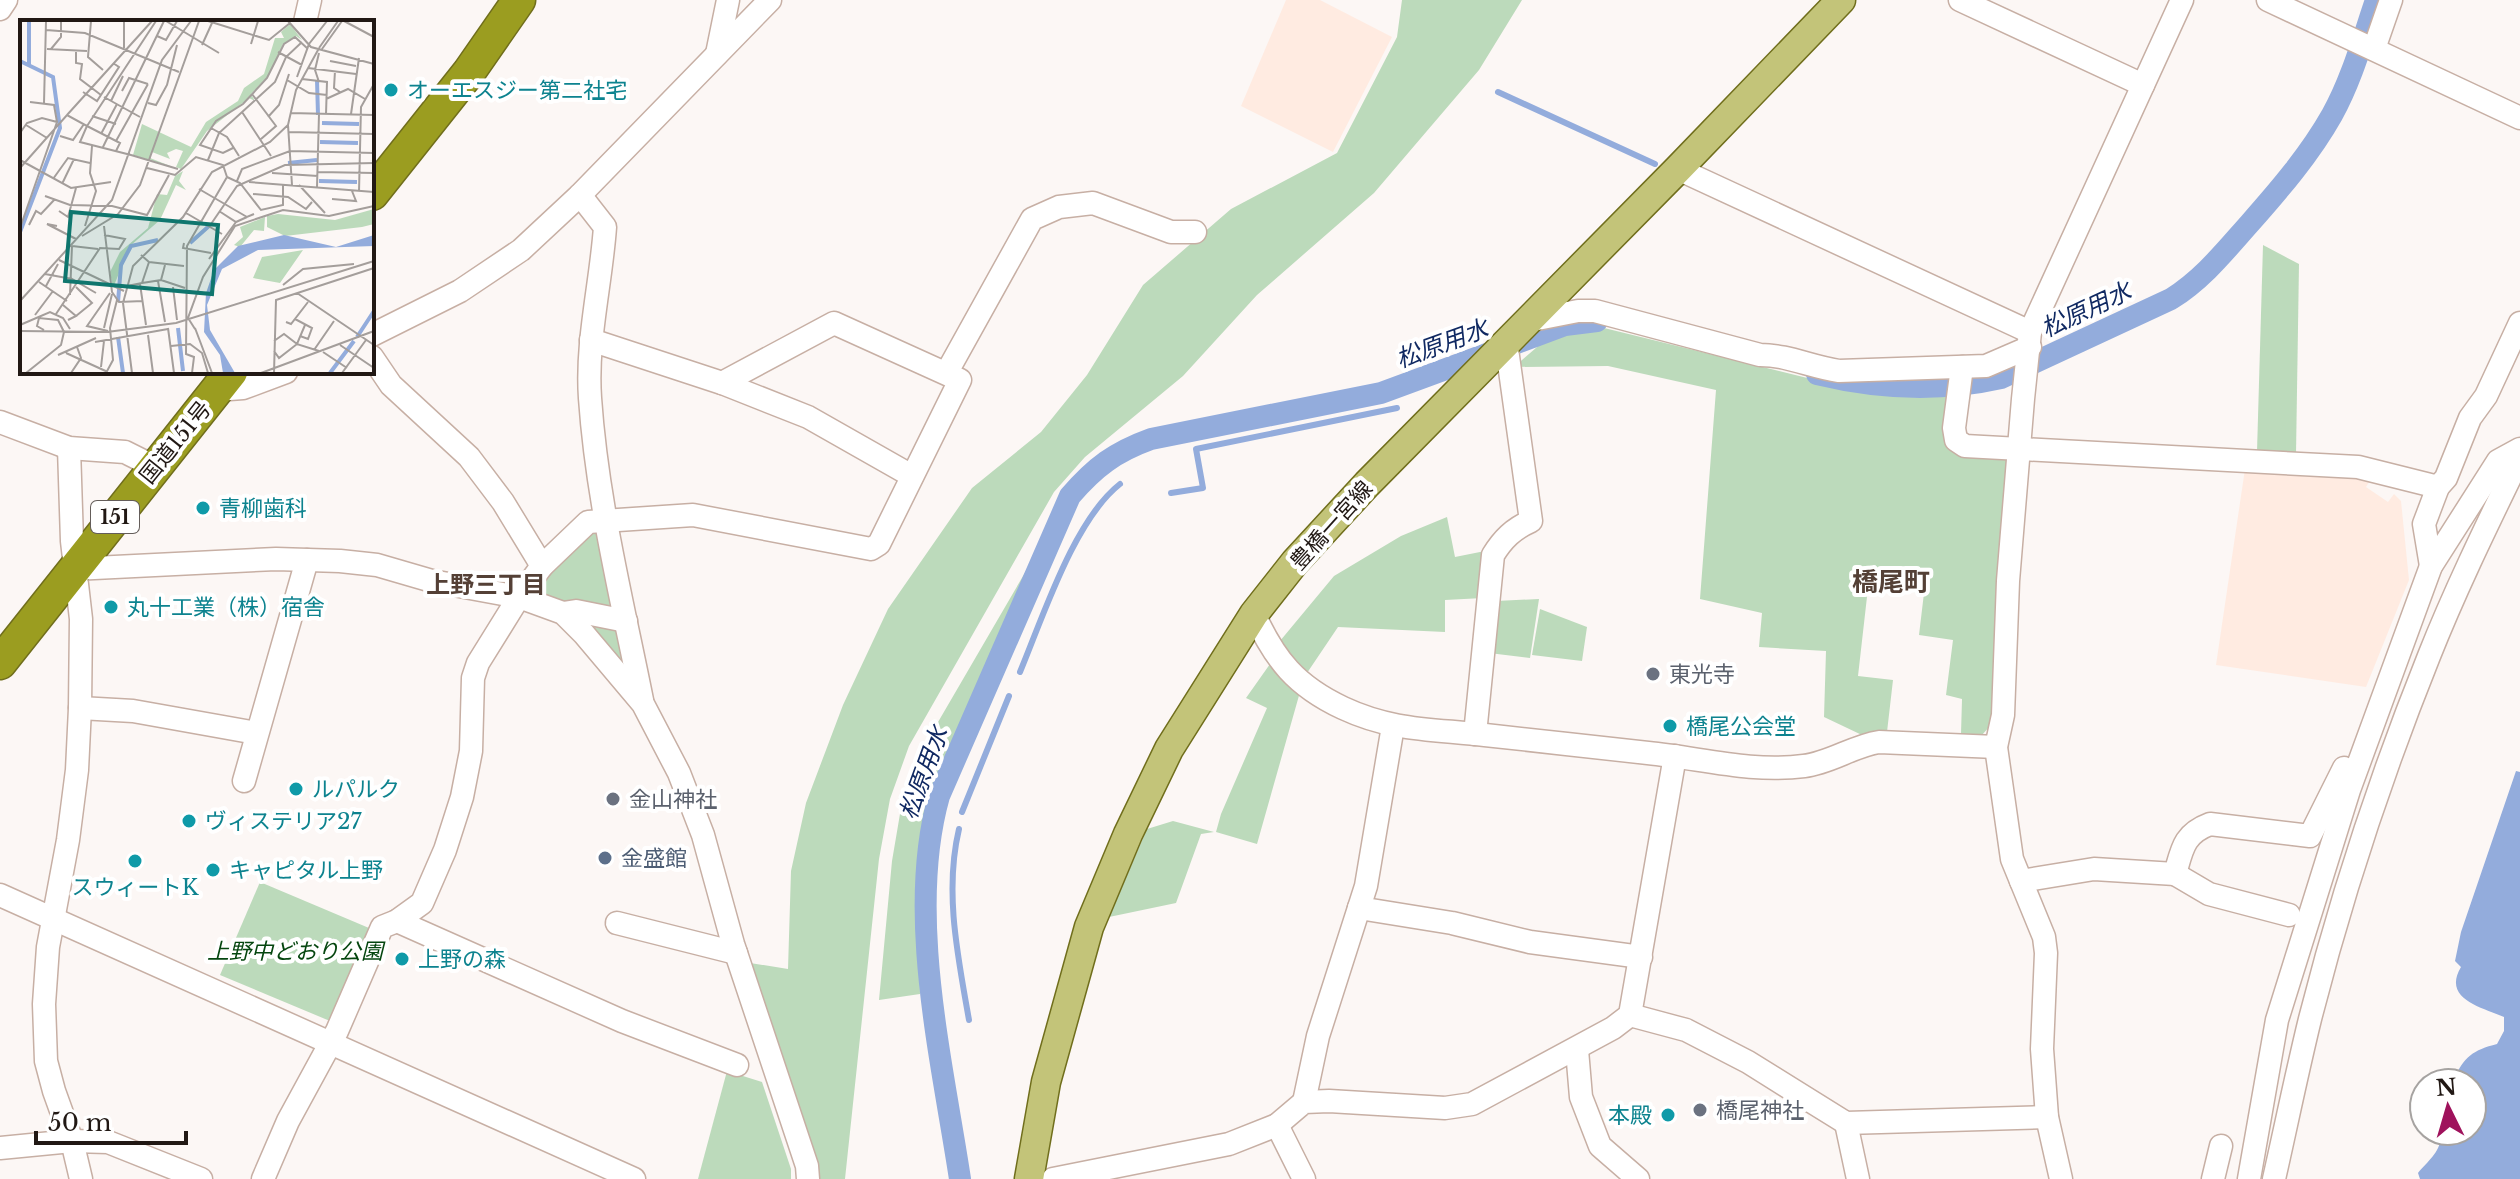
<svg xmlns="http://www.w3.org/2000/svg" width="2520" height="1179" font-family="'Libre Baskerville','Noto Sans JP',serif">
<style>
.built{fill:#ffebe1}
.green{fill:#bcdabb}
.water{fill:#93acdc}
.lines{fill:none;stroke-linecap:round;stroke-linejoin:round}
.stream{stroke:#93acdc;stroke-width:6}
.canal{stroke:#93acdc;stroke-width:22}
.minor-casing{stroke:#c7afa4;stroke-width:25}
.major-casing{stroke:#706e1c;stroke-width:31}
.highway-casing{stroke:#706e1c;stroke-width:35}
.minor{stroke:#fff;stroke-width:22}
.major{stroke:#c3c479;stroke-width:28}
.highway{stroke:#9b9d20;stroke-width:32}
.culture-dot{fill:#0f9aa8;stroke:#fff;stroke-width:3}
.worship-dot{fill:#6b7280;stroke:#fff;stroke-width:3}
.service-dot{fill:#5c6f8a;stroke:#fff;stroke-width:3}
.labels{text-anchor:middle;stroke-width:8;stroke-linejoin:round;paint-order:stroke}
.shield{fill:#fff;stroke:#645d5a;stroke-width:2}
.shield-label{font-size:20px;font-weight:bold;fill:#211814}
.culture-label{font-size:22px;fill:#0d838f;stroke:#fff;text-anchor:start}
.street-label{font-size:22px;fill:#211814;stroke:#fff}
.worship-label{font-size:22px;fill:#5b616d;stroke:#fff;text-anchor:start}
.service-label{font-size:22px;fill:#4e5e75;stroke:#fff;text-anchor:start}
.park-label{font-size:22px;font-style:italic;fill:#05460f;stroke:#fff}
.water-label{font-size:24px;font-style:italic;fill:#102962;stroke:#fff}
.neighbourhood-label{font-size:24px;font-weight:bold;fill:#544036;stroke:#fff}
.quarter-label{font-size:26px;font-weight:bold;fill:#544036;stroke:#fff}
.inset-river{fill:none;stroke:#93acdc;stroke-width:4}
.inset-road{fill:none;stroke:#a49e9b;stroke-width:2}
.view{fill:#0f766e;fill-opacity:0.15;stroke:#0f766e;stroke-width:4}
.inset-edge{fill:none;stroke:#211814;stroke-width:4}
</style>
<rect width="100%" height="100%" fill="#fcf7f5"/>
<g class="built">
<path d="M 1286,0 L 1320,0 L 1392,37 L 1333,152 L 1241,106 Z"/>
<path d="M 2245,469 L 2371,479 L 2366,487 L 2388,502 L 2394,494 L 2401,501 L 2409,580 L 2366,687 L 2216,665 Z"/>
</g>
<g class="green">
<path d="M 1402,0 L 1522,0 L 1479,70 L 1374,193 L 1257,295 L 1183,376 L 1085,457 L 1054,492 L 909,746 L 890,799 L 879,859 L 845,1179 L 818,1179 L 744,962 L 788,969 L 791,871 L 806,803 L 843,705 L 888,609 L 972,488 L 1041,432 L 1087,375 L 1143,285 L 1231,209 L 1337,153 L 1397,37 Z"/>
<path d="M 2263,245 L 2299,264 L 2296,454 L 2257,452 Z"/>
<path d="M 1581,326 L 1596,326 L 1860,391 L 1927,395 L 1956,391 L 1951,427 L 2009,454 L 1991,725 L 1981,736 L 1961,734 L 1962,699 L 1946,695 L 1953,640 L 1919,635 L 1924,593 L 1868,588 L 1858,676 L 1893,680 L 1887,732 L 1864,736 L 1824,717 L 1826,651 L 1759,647 L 1762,613 L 1700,599 L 1716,390 L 1608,366 L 1514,367 L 1551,335 Z"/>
<path d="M 1447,517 L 1455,557 L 1490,550 L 1483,598 L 1445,600 L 1445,632 L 1338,627 L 1307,673 L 1293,663 L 1280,641 L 1334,576 L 1401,536 Z"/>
<path d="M 588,532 L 599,532 L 626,668 L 535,597 L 535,587 Z"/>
<path d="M 1044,540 L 931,796 L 917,866 L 920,994 L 879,1000 L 892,861 L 901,808 L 920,753 Z"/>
<path d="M 1539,599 L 1530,658 L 1489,653 L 1496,601 Z"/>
<path d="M 1540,609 L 1587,627 L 1582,661 L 1532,655 Z"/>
<path d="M 1270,664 L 1288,685 L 1300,692 L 1257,844 L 1216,832 L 1221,814 L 1267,708 L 1246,698 Z"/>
<path d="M 1173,821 L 1214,832 L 1201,834 L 1176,903 L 1109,917 L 1147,829 Z"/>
<path d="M 260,882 L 369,928 L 330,1021 L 220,975 Z"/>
<path d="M 727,1071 L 762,1082 L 791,1169 L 791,1179 L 698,1179 Z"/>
</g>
<path class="water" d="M 2516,771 L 2520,772 L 2520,1179 L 2420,1179 L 2418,1173 C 2429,1160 2445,1148 2439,1131 L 2472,1131 L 2472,1083 L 2443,1083 L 2446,1079 L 2454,1079 C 2464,1057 2473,1050 2497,1044 L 2504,1031 L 2504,1017 C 2481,1007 2442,999 2461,967 L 2455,961 L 2461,932 Z"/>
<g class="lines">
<g class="stream">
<path d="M 1498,92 L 1655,164"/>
<path d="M 1171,493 L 1203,488 L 1196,449 L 1397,408"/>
<path d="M 1020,672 C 1043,617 1074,520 1120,484"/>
<path d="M 962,812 L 1009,696"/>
<path d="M 959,829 C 944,892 958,957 969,1020"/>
</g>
<g class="canal">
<path d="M 1817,374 C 1879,389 1939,392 2001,378 L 2171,299 C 2203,279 2225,251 2250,223 C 2280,189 2310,154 2332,115 C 2352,79 2363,38 2376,0"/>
<path d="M 960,1179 C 942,1060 906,913 939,796 L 1070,496 C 1095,467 1115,452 1151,439 L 1381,393 L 1565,325 L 1597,321"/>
</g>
<defs>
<g id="minor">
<path d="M 1960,0 L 2143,85"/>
<path d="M 2268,0 L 2520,118"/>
<path d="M 0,9 L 6,0"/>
<path d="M 305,22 L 310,0"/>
<path d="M 2374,49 L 2391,0"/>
<path d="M 717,54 L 728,0"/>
<path d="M 1678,169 L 2030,332"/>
<path d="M 580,195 L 605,227 C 601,284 586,341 590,398 C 597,500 622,600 642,700"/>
<path d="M 1527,321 L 1578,311 L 1595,311 L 1760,355 C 1788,355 1811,367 1839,371 L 1986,366 L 2030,347"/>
<path d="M 372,335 L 460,291 L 521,250 L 580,195 L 770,0"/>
<path d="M 372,357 L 391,385 L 469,457 L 503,502 L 542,566"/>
<path d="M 1962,367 L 1954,428 L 1956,440 L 1965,446 L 2358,467 L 2438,487"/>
<path d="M 947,372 L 1032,219 L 1059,207 L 1093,203 L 1171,232 L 1195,232"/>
<path d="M 722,383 L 808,417 L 912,476"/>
<path d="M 218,384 L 216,390 L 243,388 L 286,372"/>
<path d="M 0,422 L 69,448 L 125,452 L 155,467"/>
<path d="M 69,448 L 72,541 L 81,619 L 80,708 L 77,770 L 68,840 L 48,947 L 44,1004 L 46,1061 L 54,1091 L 72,1141 L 81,1179"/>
<path d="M 2431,566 L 2424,524 L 2438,487 L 2446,478 L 2470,418 L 2486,396 L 2520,323"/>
<path d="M 74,569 L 276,559 L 340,561 L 377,565 L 432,581 L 519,597 L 563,613 L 584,634 L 643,704 L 679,773 L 703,835 L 733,944 L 807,1166 L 808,1179"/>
<path d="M 563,613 L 576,611 L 626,621"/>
<path d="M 1254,614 C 1275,660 1296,686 1343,708 C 1392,731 1432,729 1485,735 C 1539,741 1594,747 1648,753 C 1700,758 1751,773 1804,766 C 1830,763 1853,746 1879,742 L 1996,747"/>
<path d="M 80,708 L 133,711 L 256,733"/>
<path d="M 1475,734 L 1493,555 C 1503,539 1513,529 1531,521 L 1506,342"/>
<path d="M 244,781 L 307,560"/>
<path d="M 2175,874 L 2209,894 L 2289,915"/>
<path d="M 2021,881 L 2094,869 L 2175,874 C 2182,850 2183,834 2210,824 L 2310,836 L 2344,768"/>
<path d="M 0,895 L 634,1179"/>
<path d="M 1359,908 L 1452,923 L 1530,942 L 1641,957"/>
<path d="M 397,921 L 622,1021 L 737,1065"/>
<path d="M 617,923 L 736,953"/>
<path d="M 1630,1015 L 1686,1030 L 1748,1062 L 1846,1123 L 2047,1117"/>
<path d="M 1577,1050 L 1581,1097 L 1600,1146 L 1638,1179"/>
<path d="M 1304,1102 L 1318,1036 L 1366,886 L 1393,726"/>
<path d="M 1846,1123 L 1858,1179"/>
<path d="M 1277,1125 L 1304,1179"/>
<path d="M 0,1148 L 72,1141 L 108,1142 L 201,1179"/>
<path d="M 263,1179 L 288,1121 L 337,1031 L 382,927 L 397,921 L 422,903 L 445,850 L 462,797 L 471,751 L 473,678 L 478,663 L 519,597 L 542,566 L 588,522 L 693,515 L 871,549 L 879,544 L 960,380 L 834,323 L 722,383 L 591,340"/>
<path d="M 1053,1179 L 1229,1144 L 1277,1125 L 1304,1102 L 1329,1101 L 1445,1108 L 1472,1104 L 1613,1028 L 1630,1015 L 1675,756"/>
<path d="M 2061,1179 L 2047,1117 L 2042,1049 L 2046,953 L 2044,937 L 2012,859 L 1996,747 L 2003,715 L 2008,581 L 2023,399 L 2030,332 L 2182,0"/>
<path d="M 2213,1179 L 2221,1146"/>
<path d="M 2249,1179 L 2277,1020 L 2349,790 L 2431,566 L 2498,461 L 2520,449"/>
<path d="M 2274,1179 C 2286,1126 2297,1072 2310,1019 C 2341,897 2382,773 2429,656 C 2456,588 2488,523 2520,457"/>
</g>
<path id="major" d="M 1029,1179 L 1046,1082 L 1089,927 L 1128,834 L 1169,749 L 1254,614 L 1295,562 L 1367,484 L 1678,169 L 1841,0"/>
<g id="highway">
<path d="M 372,194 L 469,72 L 519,0"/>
<path d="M 0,663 L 231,372"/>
</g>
</defs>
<use href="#minor" class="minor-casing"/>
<use href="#major" class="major-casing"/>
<use href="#highway" class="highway-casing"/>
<use href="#minor" class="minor"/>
<use href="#major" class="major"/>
<use href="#highway" class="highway"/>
</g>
<g class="culture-dot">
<circle cx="391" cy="90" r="8"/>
<circle cx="203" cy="508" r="8"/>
<circle cx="111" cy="607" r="8"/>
<circle cx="1670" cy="726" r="8"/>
<circle cx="296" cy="789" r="8"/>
<circle cx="189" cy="821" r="8"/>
<circle cx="135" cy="861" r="8"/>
<circle cx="213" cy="870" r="8"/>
<circle cx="402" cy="959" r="8"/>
<circle cx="1668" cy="1115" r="8"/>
</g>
<g class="worship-dot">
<circle cx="1653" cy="674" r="8"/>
<circle cx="613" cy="799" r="8"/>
<circle cx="1700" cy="1110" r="8"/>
</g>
<circle class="service-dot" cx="605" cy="858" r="8"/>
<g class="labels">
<rect class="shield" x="91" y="501" width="48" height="32" rx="6"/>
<g class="shield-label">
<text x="115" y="524">151</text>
</g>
<g class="culture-label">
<text x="407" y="98">オーエスジー第二社宅</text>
<text x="219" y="516">青柳歯科</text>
<text x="127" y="615">丸十工業（株）宿舎</text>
<text x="1686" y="734">橋尾公会堂</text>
<text x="312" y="797">ルパルク</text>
<text x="205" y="829">ヴィステリア27</text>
<text x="229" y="878">キャピタル上野</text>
<text x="135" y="895" text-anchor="middle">スウィートK</text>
<text x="418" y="967">上野の森</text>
<text x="1652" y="1123" text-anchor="end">本殿</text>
</g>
<g class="street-label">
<text transform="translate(175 442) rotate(-51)" y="8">国道151号</text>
<text transform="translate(1331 525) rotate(-48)" y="8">豊橋一宮線</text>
</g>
<g class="worship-label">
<text x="1669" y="682">東光寺</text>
<text x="629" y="807">金山神社</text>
<text x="1716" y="1118">橋尾神社</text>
</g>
<g class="service-label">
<text x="621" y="866">金盛館</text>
</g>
<g class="park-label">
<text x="295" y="959">上野中どおり公園</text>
</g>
<g class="water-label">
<text transform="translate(2086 310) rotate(-25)" y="8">松原用水</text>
<text transform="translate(1442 344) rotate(-20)" y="8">松原用水</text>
<text transform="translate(924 773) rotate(-70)" y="8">松原用水</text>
</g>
<g class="neighbourhood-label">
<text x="486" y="593">上野三丁目</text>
</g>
<g class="quarter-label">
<text x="1891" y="591">橋尾町</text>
</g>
</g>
<g transform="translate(20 20)">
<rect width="354" height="354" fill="#fcf7f5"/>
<path d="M 270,4 L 282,20 L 276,16 L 263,24 L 249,55 L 231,74 L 235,81 L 229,78 L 187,111 L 161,149 L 156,147 L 163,131 L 156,129 L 147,133 L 150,139 L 132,132 L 130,138 L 153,147 L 113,135 L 122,104 L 171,127 L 186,102 L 218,81 L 224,68 L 244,54 L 255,18 L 264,18 L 261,12 ZM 163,151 L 159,161 L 166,170 L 156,165 L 140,200 L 110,226 L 93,268 L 90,252 L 100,232 L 128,208 L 137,174 L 147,175 L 155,156 ZM 354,189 L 354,204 L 342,207 L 265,216 L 247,207 L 247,196 L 258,194 L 315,200 ZM 245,197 L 244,211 L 234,210 L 220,227 L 214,225 L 223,217 L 220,207 ZM 283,230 L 260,263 L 233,258 L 242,237 Z" fill="#bcdabb"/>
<path d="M 264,215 L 316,227 L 354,215 L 354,226 L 238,230 L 202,249 L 187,285 L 190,310 L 215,353 L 203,353 L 200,335 L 184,312 L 186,273 L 194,250 L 218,226 Z" fill="#93acdc"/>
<path class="inset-river" d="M 9,1 L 9,45M 0,41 L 33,57 L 40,108 L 0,212M 297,60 L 298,95M 302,103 L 339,104M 300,122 L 338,123M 268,143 L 297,140M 299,161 L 337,162M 170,223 L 189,206M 98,282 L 101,245 L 111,226 L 138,220M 158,308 L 163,351M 98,317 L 103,353M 337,317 L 354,291M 310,353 L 334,321"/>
<path class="inset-road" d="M 71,1 L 68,37 L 83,50M 104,1 L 104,28M 146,1 L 199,33M 188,1 L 249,20 L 270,3M 268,1 L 291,27 L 354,44M 324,1 L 354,17M 26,10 L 65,13 L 159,52M 137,16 L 146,20 L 157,1M 231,24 L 238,1M 182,25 L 192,3M 299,28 L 318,1M 27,29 L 67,31M 31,29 L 41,17 L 41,1M 302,29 L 322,1M 56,32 L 56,43 L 62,44 L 60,59 L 81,75M 258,32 L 282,45M 310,41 L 336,46M 288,48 L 336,54M 315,51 L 314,68 L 320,72M 277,57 L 289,24 L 307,1M 282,59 L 307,62 L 306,94M 267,60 L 289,73 L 307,75M 299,62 L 295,50 L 299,33M 102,71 L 109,58 L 128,64M 63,72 L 77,81 L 99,47 L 93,43M 232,74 L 256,106 L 241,119M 84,77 L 120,97M 306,79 L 328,69 L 345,79M 91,81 L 103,56M 10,82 L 34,85 L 37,102M 24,83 L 26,1M 128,83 L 136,85 L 147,65 L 157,25M 222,92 L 251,136M 270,93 L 354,95M 331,94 L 339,38M 47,95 L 132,1M 72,96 L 96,104M 248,97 L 259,85 L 269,54M 6,105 L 27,118M 268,105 L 272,165M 191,108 L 207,117 L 219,136M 269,112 L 354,114M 0,113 L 7,103 L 22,98 L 37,102 L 0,208M 81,114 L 97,84M 40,116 L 53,120 L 64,104M 96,121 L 128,64M 83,127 L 144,1M 213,128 L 203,133 L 180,125 L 196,101 L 223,84 L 247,58 L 264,24 L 275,17 L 288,29M 96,131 L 100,123 L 67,106 L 136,1M 111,135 L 158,149M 0,140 L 51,168 L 91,162M 188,140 L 199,113 L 255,62 L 266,37 L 282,22M 0,148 L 47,95 L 67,106 L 60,122 L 111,135M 127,148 L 155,155 L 176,137 L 203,145 L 207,157M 298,152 L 354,153M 252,153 L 298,156M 207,157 L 220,163 L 241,190 L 263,185 L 263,164M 33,159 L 48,138 L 70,143M 217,161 L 222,149 L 270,131 L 354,133M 229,162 L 354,172M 42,164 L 54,139M 279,165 L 305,193M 297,167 L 299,94M 179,169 L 227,197 L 234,194M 339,172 L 341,87 L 354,64M 233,174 L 268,177 L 286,189 L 292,182M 25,176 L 50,185 L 92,186 L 127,195 L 149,155M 312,179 L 336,181 L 332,171M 39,191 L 48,197 L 56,168M 199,191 L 216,202 L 227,197M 166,193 L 202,214M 9,205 L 16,191 L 21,194 L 35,179M 37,206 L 27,204 L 56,219M 65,206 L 76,171 L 70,153 L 72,126M 84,206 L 92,272 L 99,282 L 123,281M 189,207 L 217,166 L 265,145 L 354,143M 62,216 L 98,194 L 120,165 L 179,1M 164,223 L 163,228 L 191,233M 52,226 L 78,229M 121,235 L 129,242 L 164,246M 189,239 L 216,202M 39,240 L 104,271M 25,254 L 52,259 L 76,273M 141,260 L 165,268M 138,261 L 145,302M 19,262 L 47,281M 122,263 L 141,260 L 145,245M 120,264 L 126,305M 263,265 L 283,249 L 334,244M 26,266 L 38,244M 107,266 L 122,263 L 129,242M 56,267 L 72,283 L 56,296M 153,267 L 157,300M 277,273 L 354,325M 50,275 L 52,226M 0,281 L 92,180 L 142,40 L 171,1M 43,285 L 56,296 L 48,300M 36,294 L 80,228 L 99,229 L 105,219 L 84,215M 15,295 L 33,271M 275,299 L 292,308 L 288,319 L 280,316M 266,302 L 271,304 L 288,282M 0,305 L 30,292 L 43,298 L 50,309M 84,308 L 92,274M 148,308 L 154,353M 175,308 L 192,353M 175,309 L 168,298 L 183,257 L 215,206 L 263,190 L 309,196 L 354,186M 0,311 L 87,312 L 156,303 L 354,241M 88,311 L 67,306 L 90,273M 128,315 L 133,353M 254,321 L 264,314 L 277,324 L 285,305M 75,322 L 148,309M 320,325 L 354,348M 151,326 L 170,324 L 182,333 L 188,353M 294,330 L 314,301M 254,331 L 259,338 L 277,324 L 299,331M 303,332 L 327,348M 46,333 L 90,353M 38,335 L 76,318M 81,347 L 84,321M 6,353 L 41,325 L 44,312 L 38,300 L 19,298 L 17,306 L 24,310M 51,353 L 61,338 L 57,327M 86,353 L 93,340 L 90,308 L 97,280M 112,353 L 103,283 L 113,246 L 163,197 L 192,152 L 250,122 L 268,105 L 276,70 L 298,30M 152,353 L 177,353M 172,353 L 174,337 L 166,334 L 167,226 L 207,157M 241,353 L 354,311M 254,353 L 256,280 L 354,248M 322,353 L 346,320"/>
<path class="view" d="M 51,192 L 198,205 L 192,274 L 45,261 Z"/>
<rect width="354" height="354" class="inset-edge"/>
</g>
<g transform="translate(2448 1107) rotate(355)"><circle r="38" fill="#ffffff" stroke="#a6a3a1" stroke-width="2"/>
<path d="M0-6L14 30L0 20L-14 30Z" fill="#9f125c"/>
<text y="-12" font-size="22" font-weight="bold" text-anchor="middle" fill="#211814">N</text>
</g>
<path d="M36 1131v12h150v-12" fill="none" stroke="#211814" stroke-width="4"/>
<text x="48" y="1131" font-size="24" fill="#211814" stroke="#ffffff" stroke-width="6" paint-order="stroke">50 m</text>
</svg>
